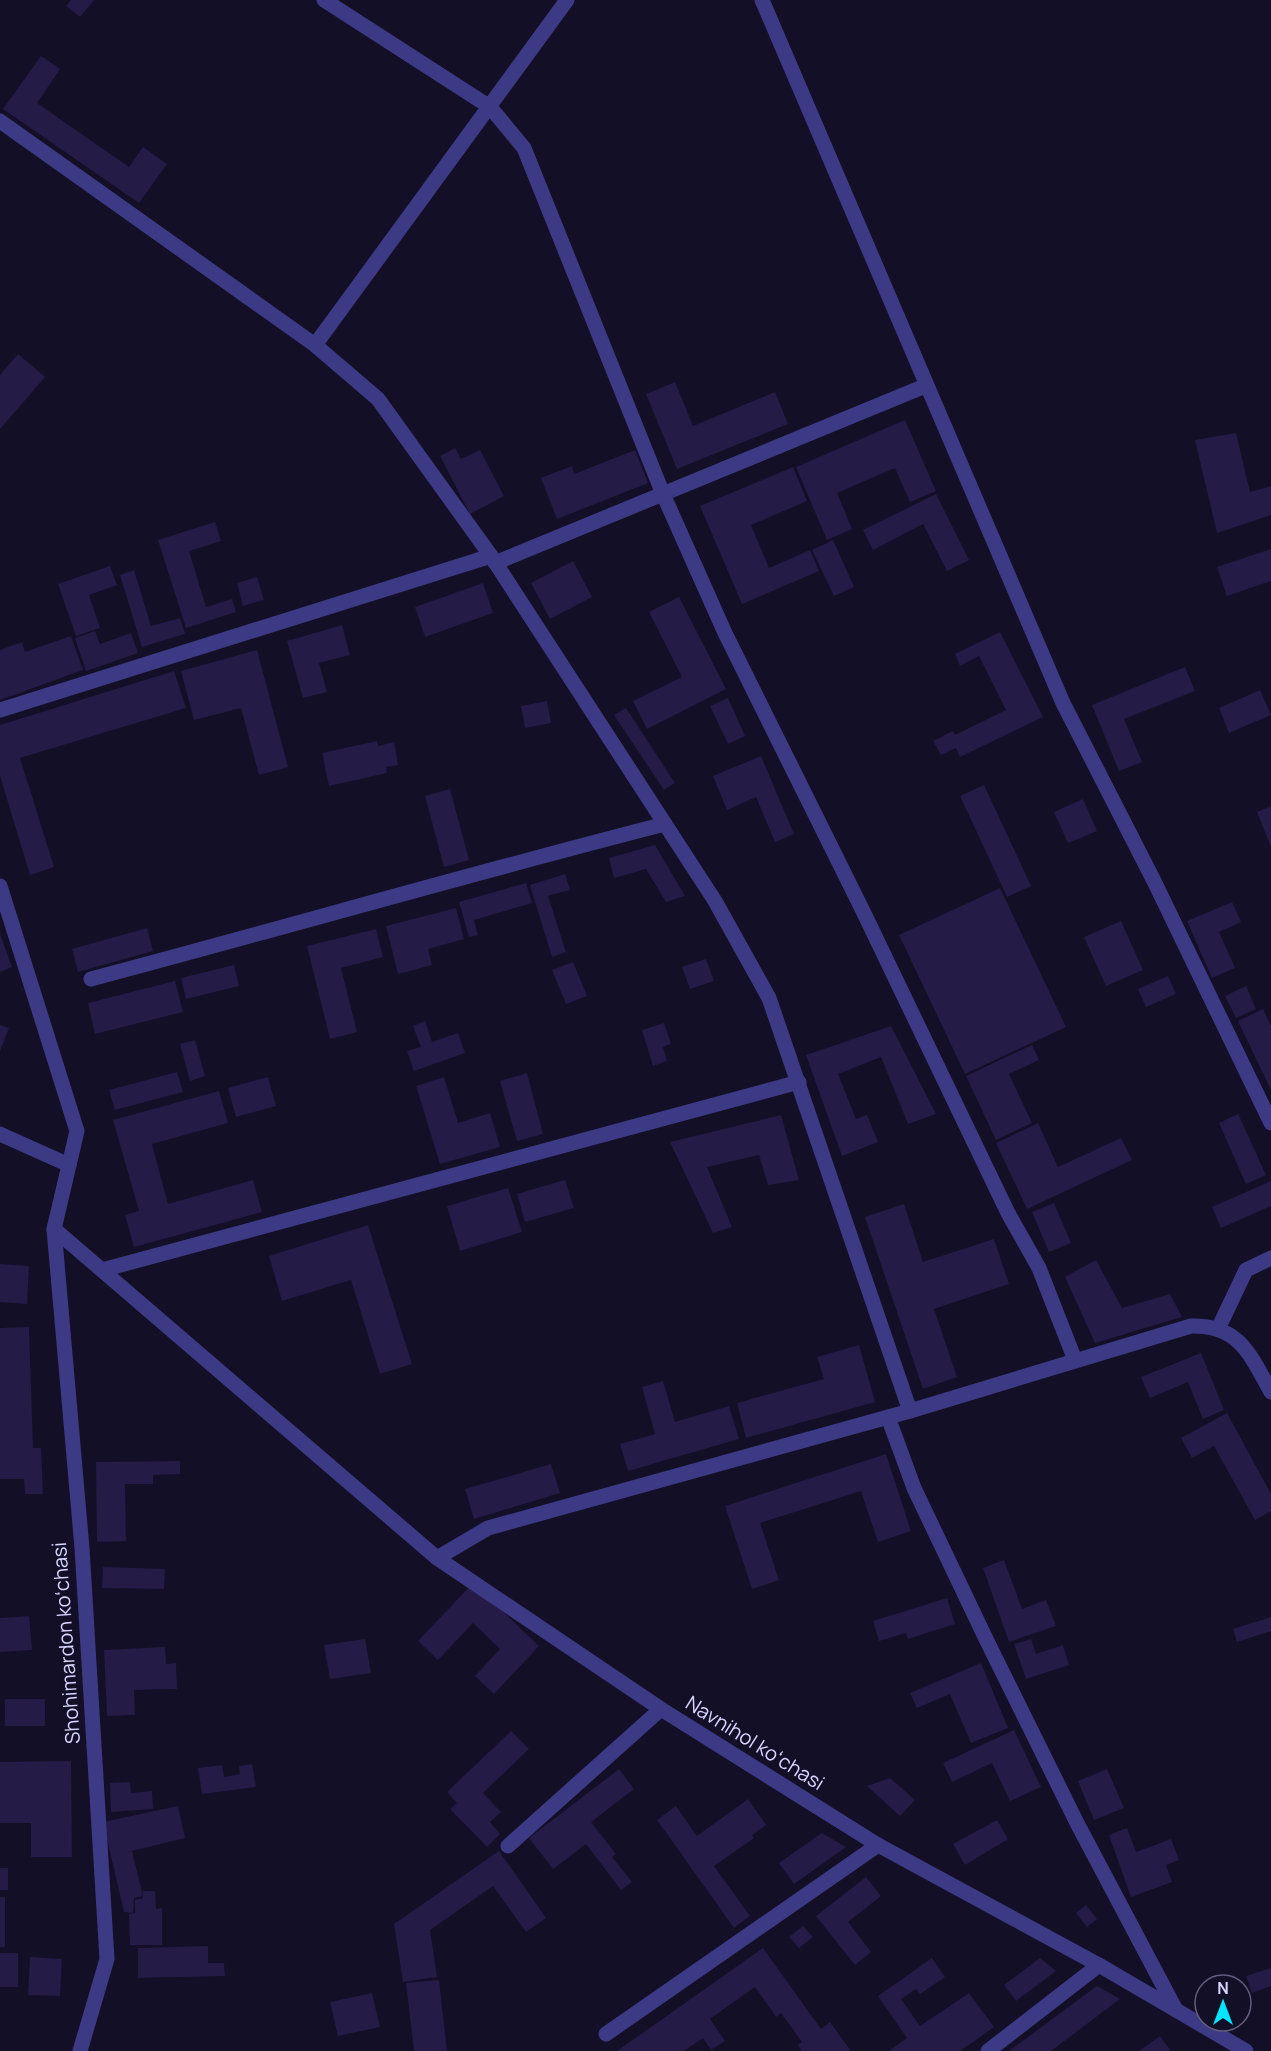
<svg xmlns="http://www.w3.org/2000/svg" width="1271" height="2051" font-family="Manrope,sans-serif">
<style>
.building{fill:#241b47}
.lines{fill:none;stroke-linecap:round;stroke-linejoin:round}
.minor{stroke:#3d3a85;stroke-width:15}
.labels{text-anchor:middle;stroke-width:4.5;stroke-linejoin:round;paint-order:stroke}
.street-label{font-size:20px;fill:#d9d4ff;stroke:#130f26}
</style>
<rect width="100%" height="100%" fill="#130f26"/>
<g class="building">
<path d="M 71,0 L 94,0 L 80,17 L 66,6 Z"/>
<path d="M 41,56 L 60,69 L 37,103 L 129,167 L 143,147 L 167,164 L 139,203 L 3,109 Z"/>
<path d="M 18,354 L 45,377 L 0,429 L 0,375 Z"/>
<path d="M 675,382 L 693,426 L 775,392 L 788,424 L 677,469 L 646,394 Z"/>
<path d="M 905,420 L 936,491 L 910,502 L 895,468 L 837,493 L 852,529 L 827,540 L 796,467 Z"/>
<path d="M 1236,433 L 1250,492 L 1271,486 L 1271,515 L 1217,533 L 1195,440 Z"/>
<path d="M 455,448 L 461,459 L 480,450 L 504,496 L 470,514 L 440,456 Z"/>
<path d="M 635,450 L 648,483 L 557,519 L 541,478 L 572,466 L 574,474 Z"/>
<path d="M 793,467 L 807,501 L 751,525 L 769,568 L 810,550 L 819,571 L 742,604 L 700,506 Z"/>
<path d="M 936,494 L 969,560 L 947,571 L 923,524 L 873,550 L 863,530 Z"/>
<path d="M 215,522 L 221,541 L 189,551 L 206,607 L 232,599 L 236,612 L 186,628 L 158,540 Z"/>
<path d="M 833,540 L 854,587 L 834,596 L 812,550 Z"/>
<path d="M 1271,549 L 1271,581 L 1227,596 L 1217,567 Z"/>
<path d="M 573,561 L 592,597 L 550,619 L 531,583 Z"/>
<path d="M 110,566 L 117,585 L 89,595 L 100,628 L 76,636 L 58,584 Z"/>
<path d="M 134,570 L 151,626 L 180,618 L 185,634 L 142,647 L 120,575 Z"/>
<path d="M 257,577 L 264,600 L 243,606 L 237,583 Z"/>
<path d="M 483,583 L 493,613 L 425,637 L 415,607 Z"/>
<path d="M 679,597 L 726,689 L 647,729 L 633,701 L 682,677 L 649,612 Z"/>
<path d="M 342,625 L 350,655 L 319,663 L 327,692 L 303,698 L 287,641 Z"/>
<path d="M 95,631 L 100,644 L 131,633 L 138,653 L 86,671 L 75,638 Z"/>
<path d="M 1000,632 L 1043,717 L 960,757 L 956,748 L 941,755 L 933,741 L 953,731 L 955,735 L 1006,710 L 979,656 L 960,666 L 955,654 Z"/>
<path d="M 71,636 L 83,670 L 0,700 L 0,650 L 22,642 L 25,652 Z"/>
<path d="M 257,650 L 288,767 L 259,775 L 241,708 L 194,720 L 181,671 Z"/>
<path d="M 1185,667 L 1195,691 L 1124,719 L 1142,762 L 1119,771 L 1092,705 Z"/>
<path d="M 174,671 L 186,708 L 20,758 L 54,867 L 30,875 L 0,776 L 0,725 Z"/>
<path d="M 1260,690 L 1271,715 L 1229,733 L 1219,708 Z"/>
<path d="M 728,698 L 745,736 L 728,744 L 710,706 Z"/>
<path d="M 547,701 L 551,723 L 525,728 L 521,706 Z"/>
<path d="M 626,708 L 675,783 L 664,790 L 614,715 Z"/>
<path d="M 377,741 L 378,746 L 394,742 L 398,765 L 386,767 L 387,773 L 329,786 L 322,753 Z"/>
<path d="M 761,756 L 794,834 L 775,842 L 756,797 L 727,810 L 713,776 Z"/>
<path d="M 984,785 L 1031,886 L 1007,897 L 960,796 Z"/>
<path d="M 450,789 L 469,860 L 444,867 L 425,796 Z"/>
<path d="M 1083,799 L 1097,831 L 1068,843 L 1054,812 Z"/>
<path d="M 1271,806 L 1271,847 L 1257,812 Z"/>
<path d="M 655,845 L 685,896 L 666,902 L 646,869 L 614,878 L 609,858 Z"/>
<path d="M 565,874 L 570,890 L 548,896 L 566,952 L 552,957 L 530,885 Z"/>
<path d="M 526,883 L 532,903 L 474,920 L 478,935 L 469,937 L 459,902 Z"/>
<path d="M 1000,888 L 1066,1027 L 965,1074 L 899,935 Z"/>
<path d="M 1232,902 L 1241,922 L 1219,932 L 1235,968 L 1212,978 L 1187,921 Z"/>
<path d="M 456,908 L 464,939 L 428,949 L 432,965 L 398,974 L 386,926 Z"/>
<path d="M 1121,921 L 1143,970 L 1106,986 L 1084,937 Z"/>
<path d="M 147,928 L 153,951 L 78,972 L 72,949 Z"/>
<path d="M 376,929 L 383,957 L 341,968 L 357,1032 L 330,1039 L 307,946 Z"/>
<path d="M 0,934 L 12,967 L 0,972 Z"/>
<path d="M 706,959 L 714,981 L 690,989 L 682,967 Z"/>
<path d="M 573,962 L 587,996 L 566,1004 L 552,970 Z"/>
<path d="M 234,965 L 239,986 L 186,999 L 181,978 Z"/>
<path d="M 1168,976 L 1176,994 L 1146,1007 L 1138,989 Z"/>
<path d="M 175,981 L 183,1012 L 95,1034 L 88,1003 Z"/>
<path d="M 1246,986 L 1256,1009 L 1236,1018 L 1225,996 Z"/>
<path d="M 1263,1009 L 1271,1026 L 1271,1090 L 1238,1021 Z"/>
<path d="M 425,1021 L 432,1042 L 458,1033 L 465,1053 L 414,1071 L 407,1051 L 421,1047 L 413,1026 Z"/>
<path d="M 664,1023 L 671,1044 L 663,1047 L 667,1061 L 653,1066 L 642,1030 Z"/>
<path d="M 0,1025 L 9,1028 L 0,1051 Z"/>
<path d="M 891,1026 L 936,1114 L 908,1124 L 881,1057 L 838,1074 L 856,1119 L 867,1115 L 878,1142 L 842,1156 L 806,1055 Z"/>
<path d="M 195,1040 L 205,1076 L 190,1081 L 180,1044 Z"/>
<path d="M 1032,1045 L 1039,1060 L 1009,1074 L 1032,1123 L 996,1140 L 966,1076 Z"/>
<path d="M 177,1072 L 183,1092 L 115,1110 L 109,1090 Z"/>
<path d="M 527,1073 L 543,1134 L 517,1141 L 500,1081 Z"/>
<path d="M 268,1077 L 276,1106 L 236,1117 L 228,1088 Z"/>
<path d="M 444,1077 L 458,1123 L 490,1113 L 500,1147 L 440,1164 L 416,1086 Z"/>
<path d="M 219,1091 L 228,1123 L 152,1144 L 168,1204 L 253,1180 L 262,1212 L 134,1247 L 125,1215 L 139,1211 L 113,1120 Z"/>
<path d="M 1238,1114 L 1266,1175 L 1246,1184 L 1219,1123 Z"/>
<path d="M 781,1115 L 799,1180 L 768,1185 L 759,1155 L 707,1167 L 732,1227 L 713,1233 L 670,1142 Z"/>
<path d="M 1038,1123 L 1058,1167 L 1121,1138 L 1132,1160 L 1027,1209 L 996,1143 Z"/>
<path d="M 565,1180 L 574,1208 L 525,1222 L 517,1194 Z"/>
<path d="M 1271,1181 L 1271,1206 L 1221,1228 L 1212,1207 Z"/>
<path d="M 508,1188 L 522,1232 L 460,1251 L 447,1206 Z"/>
<path d="M 1054,1203 L 1071,1243 L 1049,1252 L 1032,1212 Z"/>
<path d="M 904,1204 L 923,1262 L 994,1239 L 1009,1284 L 934,1309 L 957,1377 L 923,1389 L 865,1217 Z"/>
<path d="M 368,1225 L 412,1364 L 380,1374 L 351,1280 L 282,1301 L 269,1256 Z"/>
<path d="M 1096,1260 L 1122,1308 L 1170,1294 L 1182,1317 L 1095,1343 L 1065,1277 Z"/>
<path d="M 0,1264 L 29,1266 L 27,1304 L 0,1302 Z"/>
<path d="M 29,1327 L 33,1448 L 41,1448 L 43,1494 L 25,1494 L 24,1479 L 0,1479 L 0,1328 Z"/>
<path d="M 859,1345 L 875,1402 L 746,1438 L 737,1403 L 824,1379 L 817,1357 Z"/>
<path d="M 1201,1353 L 1224,1410 L 1203,1419 L 1188,1382 L 1150,1398 L 1141,1377 Z"/>
<path d="M 663,1381 L 675,1422 L 729,1406 L 739,1439 L 628,1471 L 620,1444 L 655,1434 L 642,1387 Z"/>
<path d="M 1227,1413 L 1271,1494 L 1271,1511 L 1255,1520 L 1214,1446 L 1192,1458 L 1181,1438 Z"/>
<path d="M 886,1454 L 911,1531 L 878,1542 L 861,1491 L 760,1523 L 779,1580 L 752,1589 L 725,1506 Z"/>
<path d="M 180,1461 L 180,1474 L 153,1475 L 153,1484 L 125,1484 L 126,1541 L 97,1542 L 96,1462 Z"/>
<path d="M 551,1464 L 560,1493 L 474,1519 L 465,1489 Z"/>
<path d="M 1004,1560 L 1022,1609 L 1046,1600 L 1056,1626 L 1009,1642 L 983,1568 Z"/>
<path d="M 103,1567 L 165,1569 L 164,1589 L 102,1588 Z"/>
<path d="M 473,1583 L 539,1646 L 494,1694 L 475,1676 L 500,1649 L 473,1623 L 438,1660 L 418,1641 Z"/>
<path d="M 947,1598 L 955,1624 L 908,1639 L 906,1633 L 879,1641 L 873,1621 Z"/>
<path d="M 29,1616 L 32,1650 L 0,1652 L 0,1618 Z"/>
<path d="M 1271,1617 L 1271,1631 L 1237,1642 L 1233,1629 Z"/>
<path d="M 365,1639 L 371,1673 L 330,1679 L 324,1645 Z"/>
<path d="M 1031,1639 L 1036,1654 L 1063,1645 L 1069,1665 L 1026,1679 L 1014,1644 Z"/>
<path d="M 165,1647 L 166,1664 L 176,1663 L 177,1689 L 134,1690 L 135,1715 L 107,1716 L 104,1650 Z"/>
<path d="M 981,1663 L 1008,1728 L 971,1743 L 950,1694 L 917,1708 L 910,1693 Z"/>
<rect x="5" y="1699" width="40" height="27"/>
<path d="M 1014,1730 L 1041,1787 L 1010,1801 L 992,1763 L 952,1782 L 943,1763 Z"/>
<path d="M 511,1731 L 529,1749 L 483,1793 L 501,1812 L 490,1822 L 500,1834 L 487,1847 L 450,1809 L 457,1803 L 447,1792 Z"/>
<path d="M 71,1761 L 72,1857 L 31,1857 L 31,1823 L 0,1823 L 0,1762 Z"/>
<path d="M 252,1764 L 256,1787 L 202,1794 L 198,1768 L 222,1765 L 224,1777 L 240,1774 L 239,1766 Z"/>
<path d="M 619,1769 L 634,1789 L 591,1822 L 616,1854 L 612,1857 L 632,1882 L 621,1890 L 586,1844 L 553,1869 L 529,1838 Z"/>
<path d="M 1107,1769 L 1124,1808 L 1094,1820 L 1078,1781 Z"/>
<path d="M 890,1778 L 915,1800 L 900,1816 L 867,1786 Z"/>
<path d="M 130,1782 L 131,1793 L 152,1791 L 153,1809 L 111,1812 L 110,1783 Z"/>
<path d="M 748,1799 L 766,1825 L 752,1835 L 754,1838 L 714,1866 L 750,1916 L 734,1928 L 657,1820 L 676,1806 L 697,1836 Z"/>
<path d="M 178,1806 L 185,1838 L 132,1851 L 143,1896 L 134,1898 L 133,1913 L 124,1912 L 103,1822 Z"/>
<path d="M 997,1820 L 1008,1839 L 965,1865 L 953,1844 Z"/>
<path d="M 1127,1828 L 1136,1852 L 1171,1839 L 1179,1860 L 1166,1865 L 1172,1882 L 1131,1897 L 1109,1835 Z"/>
<path d="M 822,1833 L 846,1847 L 794,1884 L 779,1863 Z"/>
<path d="M 499,1851 L 546,1918 L 526,1932 L 493,1886 L 430,1930 L 437,1977 L 403,1982 L 394,1924 Z"/>
<rect x="0" y="1868" width="8" height="22"/>
<path d="M 866,1877 L 881,1896 L 848,1922 L 871,1952 L 855,1965 L 816,1916 Z"/>
<path d="M 143,1891 L 155,1891 L 156,1909 L 162,1908 L 162,1945 L 130,1945 L 129,1914 L 135,1913 L 135,1900 L 143,1898 Z"/>
<rect x="0" y="1897" width="5" height="50"/>
<path d="M 1086,1905 L 1097,1919 L 1087,1927 L 1076,1913 Z"/>
<path d="M 803,1926 L 813,1937 L 799,1948 L 789,1937 Z"/>
<path d="M 208,1946 L 208,1963 L 224,1963 L 225,1976 L 138,1978 L 138,1948 Z"/>
<path d="M 763,1948 L 821,2029 L 830,2022 L 851,2051 L 802,2051 L 798,2045 L 802,2042 L 781,2013 L 776,2017 L 755,1987 L 710,2019 L 725,2041 L 711,2050 L 703,2038 L 684,2051 L 617,2051 Z"/>
<rect x="0" y="1953" width="18" height="34"/>
<path d="M 30,1957 L 62,1959 L 60,1996 L 28,1995 Z"/>
<path d="M 932,1958 L 945,1977 L 920,1994 L 916,1989 L 901,1999 L 920,2026 L 969,1993 L 994,2027 L 960,2051 L 889,2051 L 907,2038 L 878,1996 Z"/>
<path d="M 1040,1958 L 1056,1971 L 1016,2001 L 1004,1985 Z"/>
<path d="M 1271,1968 L 1271,1986 L 1252,1993 L 1246,1976 Z"/>
<path d="M 439,1980 L 447,2051 L 414,2051 L 406,1983 Z"/>
<path d="M 1097,1986 L 1120,1999 L 1051,2051 L 1009,2051 Z"/>
<path d="M 372,1993 L 380,2027 L 338,2036 L 330,2002 Z"/>
<path d="M 1160,2036 L 1171,2051 L 1139,2051 Z"/>
</g>
<g class="lines">
<g class="minor">
<path d="M 324,0 L 490,107 L 524,148 L 663,494 L 725,633 L 863,911 L 1008,1213 L 1039,1268 L 1075,1360"/>
<path d="M 762,0 L 1063,703 L 1154,881 L 1271,1123"/>
<path d="M 0,121 L 315,345 L 567,0"/>
<path d="M 315,345 L 378,399 L 491,556 L 715,901 L 769,998 L 910,1411"/>
<path d="M 495,563 L 925,386"/>
<path d="M 0,710 L 491,556"/>
<path d="M 0,886 L 77,1131 L 54,1229 L 82,1548 L 107,1959 L 80,2051"/>
<path d="M 91,979 C 283,928 473,873 665,824"/>
<path d="M 0,1134 L 69,1165"/>
<path d="M 54,1229 L 437,1558 L 661,1709 L 878,1845 L 1099,1965 L 1246,2051"/>
<path d="M 102,1270 L 799,1082"/>
<path d="M 1218,1329 L 1246,1270 L 1271,1258"/>
<path d="M 888,1417 L 914,1488 L 986,1639 L 1077,1823 L 1176,2010"/>
<path d="M 437,1558 L 488,1528 L 910,1411 L 1191,1326 C 1240,1325 1250,1355 1271,1392"/>
<path d="M 508,1846 L 661,1709"/>
<path d="M 606,2034 L 878,1845"/>
<path d="M 988,2051 L 1099,1965"/>
</g>
</g>
<g class="labels">
<g class="street-label">
<text transform="translate(66 1643) rotate(-94)" y="7">Shohimardon koʻchasi</text>
<text transform="translate(755 1743) rotate(32)" y="7">Navnihol koʻchasi</text>
</g>
</g>
<g transform="translate(1223 2003)"><circle r="28" fill="#130f26" stroke="#625e7d" stroke-width="1.5"/>
<path d="M0-4.5L10 22L0 15L-10 22Z" fill="#00e5ff"/>
<text y="-9" font-size="16" font-weight="bold" text-anchor="middle" fill="#d9d4ff">N</text>
</g>
</svg>
